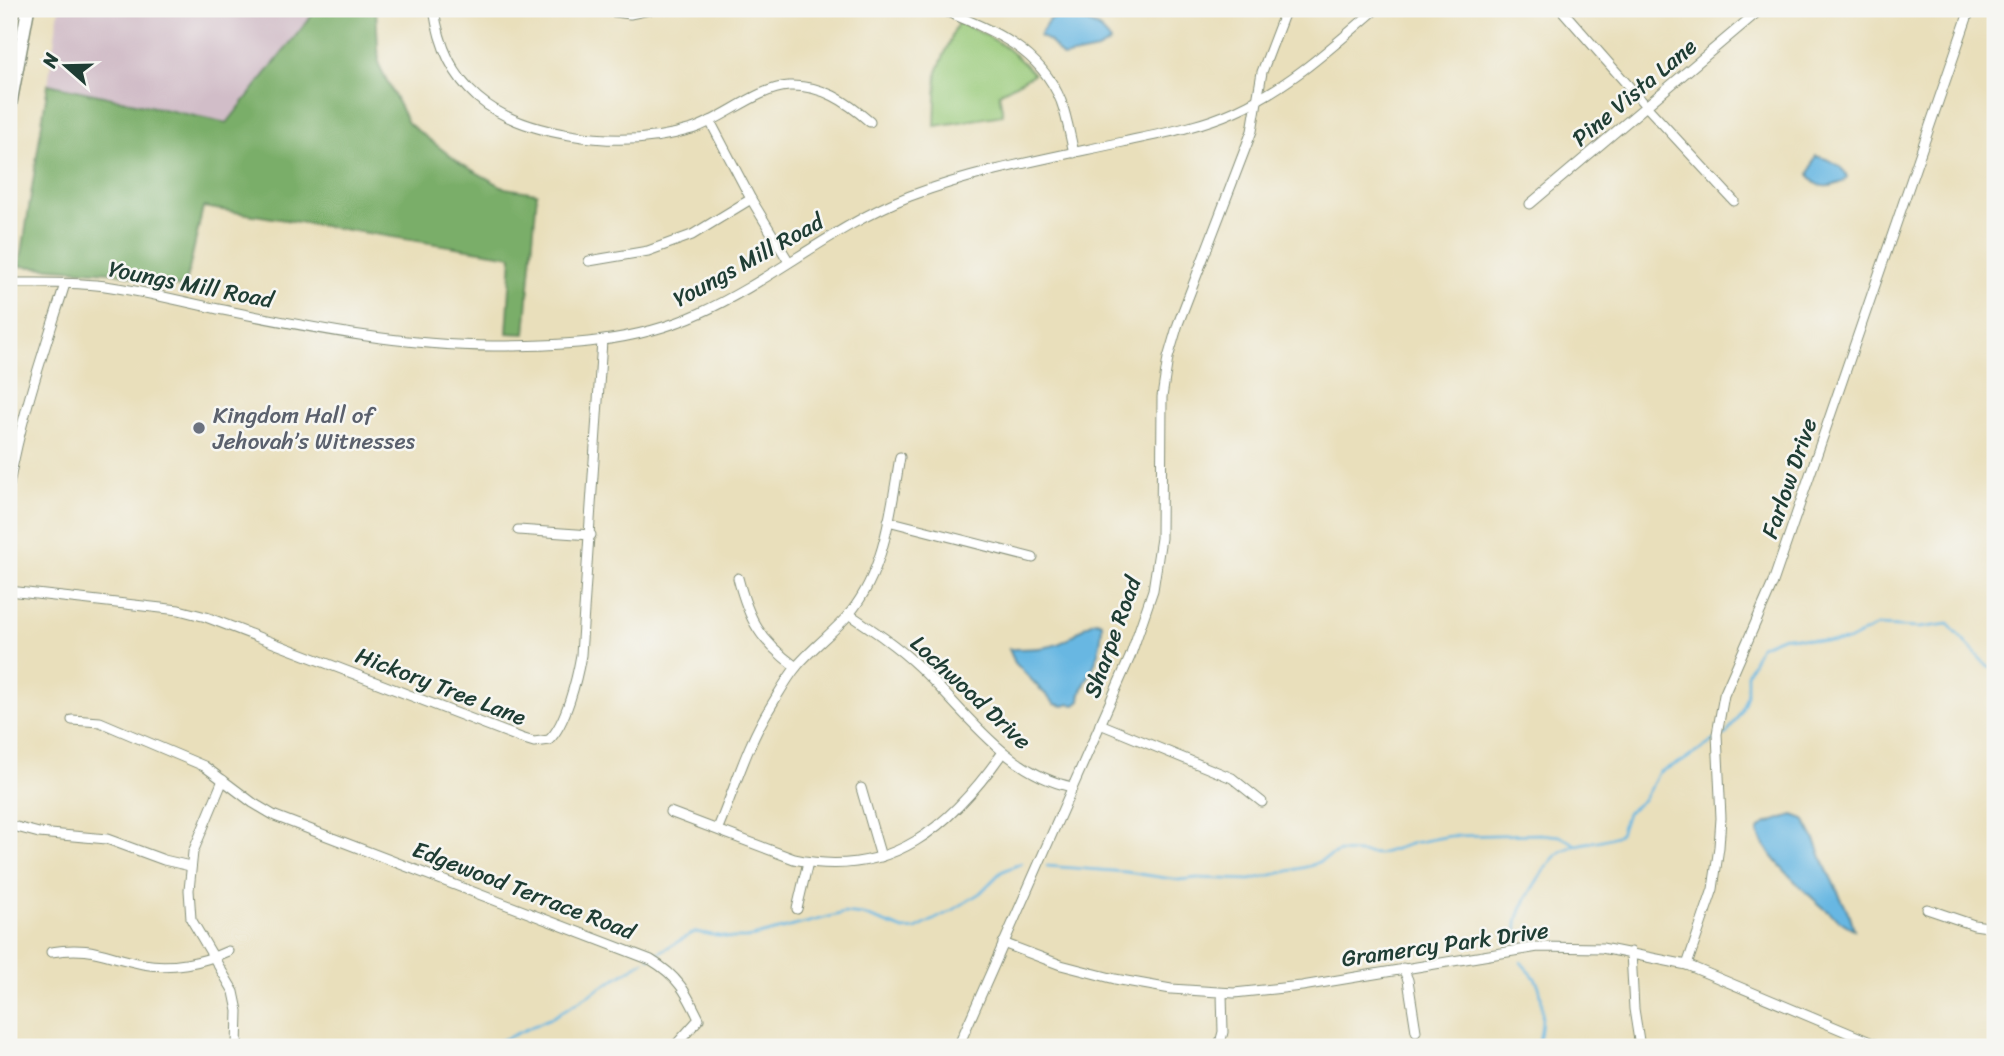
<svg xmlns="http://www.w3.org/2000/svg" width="2004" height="1056" font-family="Sriracha,sans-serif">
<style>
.industrial{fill:#d1bdc8}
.green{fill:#99ca79;stroke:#5c8456;stroke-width:2}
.forest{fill:#7aae69;stroke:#4c764e;stroke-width:2}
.water{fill:#67b7e2;stroke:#437a8b;stroke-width:2}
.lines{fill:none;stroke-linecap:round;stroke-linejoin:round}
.stream{stroke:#67b7e2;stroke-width:2.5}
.minor-casing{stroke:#848e78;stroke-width:11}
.highway-casing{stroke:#848e78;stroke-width:15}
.minor{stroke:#fff;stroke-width:9}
.highway{stroke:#fff;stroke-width:12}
.worship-dot{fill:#6b7280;stroke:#f6f6f2;stroke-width:2.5}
.labels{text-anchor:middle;stroke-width:5;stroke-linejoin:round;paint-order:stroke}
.street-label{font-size:23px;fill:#1f3d34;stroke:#f6f6f2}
.worship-label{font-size:23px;fill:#5b616d;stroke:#f6f6f2;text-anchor:start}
</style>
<rect width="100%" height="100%" fill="#f6f6f2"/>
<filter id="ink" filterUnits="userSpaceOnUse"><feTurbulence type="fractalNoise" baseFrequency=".0143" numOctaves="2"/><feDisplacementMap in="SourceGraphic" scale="14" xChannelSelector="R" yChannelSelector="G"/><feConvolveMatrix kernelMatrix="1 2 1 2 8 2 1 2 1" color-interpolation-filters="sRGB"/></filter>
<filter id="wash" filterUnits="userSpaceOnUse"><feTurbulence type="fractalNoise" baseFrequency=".00686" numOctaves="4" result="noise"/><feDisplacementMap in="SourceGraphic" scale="28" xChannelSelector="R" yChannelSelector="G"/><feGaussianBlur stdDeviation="1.57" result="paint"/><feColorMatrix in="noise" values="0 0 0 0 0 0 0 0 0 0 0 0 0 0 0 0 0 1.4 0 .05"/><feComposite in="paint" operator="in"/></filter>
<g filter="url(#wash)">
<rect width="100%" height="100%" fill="#e9dfbb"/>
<path class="industrial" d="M 59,9 L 317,9 L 227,124 L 48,84 Z"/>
<path class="green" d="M 958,22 C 993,37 1008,46 1034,74 L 999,93 L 1003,115 L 935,126 L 937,72 Z"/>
<path class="forest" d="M 317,9 L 376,9 L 379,65 L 408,123 L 461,164 L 505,188 L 537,193 L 525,334 L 507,333 L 512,256 L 203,207 L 185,288 L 111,272 L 20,266 L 48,84 L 227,123 Z"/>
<g class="water">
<path d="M 1060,15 C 1077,17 1105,25 1110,43 L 1097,50 L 1063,57 L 1049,41 L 1039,36 L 1049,20 Z"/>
<path d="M 1816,156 C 1826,158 1843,165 1847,177 L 1844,181 C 1831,188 1814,190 1809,174 Z"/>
<path d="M 1096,621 L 1102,623 C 1102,636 1099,651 1095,663 C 1090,676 1080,688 1080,701 L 1075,705 L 1070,704 L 1064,706 L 1055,704 L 1015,663 L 1009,649 C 1031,649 1053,650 1071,637 C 1080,631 1086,624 1096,621 Z"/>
<path d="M 1793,815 L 1804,819 L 1816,842 L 1827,870 L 1850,916 L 1854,929 C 1833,921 1759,852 1758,830 L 1765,824 Z"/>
</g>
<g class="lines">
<g class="stream">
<path d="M 1721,737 L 1727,734 L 1741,712 L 1747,695 L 1747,674 L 1760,646 L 1784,636 L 1831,642 L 1848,641 L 1877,626 L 1919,628 L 1948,624 L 1988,667 L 1995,668"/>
<path d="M 1047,866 L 1126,872 L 1179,880 L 1197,878 L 1250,880 L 1310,866 L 1339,852 L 1379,854 L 1413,843 L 1450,836 L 1540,834 L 1560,836 L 1576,845"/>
<path d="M 1518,937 C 1516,929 1516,923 1519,915 C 1524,900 1549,858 1562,851 C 1580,840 1602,844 1620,834 L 1627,813 L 1644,799 L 1659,772 L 1683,761 L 1715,740"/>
<path d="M 649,958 L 695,932 L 730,938 L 747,938 L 844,913 L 863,915 L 904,930 L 916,929 L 953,910 L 980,893 L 1001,872 L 1022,863"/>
<path d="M 1521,962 C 1525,968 1532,973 1536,980 C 1545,994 1543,1031 1537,1047"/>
<path d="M 487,1047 L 553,1017 L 644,961"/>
</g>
</g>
</g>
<g filter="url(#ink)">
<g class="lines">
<defs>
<g id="minor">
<path d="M 434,9 C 445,89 494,123 570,135 C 611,142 652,141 692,129 C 724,119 757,88 789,86 C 822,85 846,101 870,122"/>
<path d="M 593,9 L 630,14 L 654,9"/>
<path d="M 940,9 C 989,29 1039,47 1061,101 C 1067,117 1070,136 1074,153"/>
<path d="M 1561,9 L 1647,107 L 1734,201"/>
<path d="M 710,121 L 751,199 L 789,262"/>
<path d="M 1530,204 L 1761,9"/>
<path d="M 589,261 L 648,251 L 692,235 L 751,199"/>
<path d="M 9,283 C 38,283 68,282 96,285 C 137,289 178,301 218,309 C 309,327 400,346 493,346 C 563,346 635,343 700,313 C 773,280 835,225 910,196 C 976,171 1054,157 1123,142 C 1160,134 1200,127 1235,111 C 1289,87 1332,47 1376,9"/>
<path d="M 9,485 C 21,416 44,351 65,284"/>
<path d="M 888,521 L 1033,558"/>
<path d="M 518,530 L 591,535"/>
<path d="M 738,578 C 749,620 760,641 796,667"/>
<path d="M 9,591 L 179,610 L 206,617 L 521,738 L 534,742 L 549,740 C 566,724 577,678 581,655 L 602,341"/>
<path d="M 849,614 C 873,630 897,646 918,666 C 965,710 1005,773 1072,787"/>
<path d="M 72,720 L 100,722 L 204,766 L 253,803 L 275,816 L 651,960 C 678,976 686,992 699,1019 L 674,1047"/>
<path d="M 1100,724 L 1232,778 L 1262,802"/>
<path d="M 223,780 L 193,852 L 189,890 L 191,919 L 234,992 L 238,1011 L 237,1047"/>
<path d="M 861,788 L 881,857"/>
<path d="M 670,812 L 794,859 C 891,880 951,826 1003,752"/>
<path d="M 9,825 L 39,833 L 107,839 L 164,860 L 190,866"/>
<path d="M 718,828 C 735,788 747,744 771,706 C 779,693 787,678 797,666 C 813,647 834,632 850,613 C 885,570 891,510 900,457"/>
<path d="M 797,909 L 808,862"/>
<path d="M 1927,909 L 1974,925 L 1995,928"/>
<path d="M 1003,943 L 1061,965 L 1115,979 L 1171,989 L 1234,993 L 1302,986 L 1538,947 L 1602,948 L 1687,965 L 1882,1047"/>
<path d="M 51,952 C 92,945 105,957 143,964 C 171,969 202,963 228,951"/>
<path d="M 1631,952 L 1634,1009 L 1640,1047"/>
<path d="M 1687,965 L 1713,889 L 1719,847 L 1721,818 L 1717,734 L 1724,695 L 1772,585 L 1970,9"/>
<path d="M 1403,968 L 1408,980 L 1416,1031"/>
<path d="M 958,1047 L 1130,657 L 1153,590 L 1161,538 L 1162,397 L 1168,358 L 1178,324 L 1252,131 L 1262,72 L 1286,9"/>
<path d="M 1219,1047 L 1223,1032 L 1222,993"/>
</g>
<path id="highway" d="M 9,111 L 28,9"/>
</defs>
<use href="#minor" class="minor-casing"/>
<use href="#highway" class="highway-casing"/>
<use href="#minor" class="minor"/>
<use href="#highway" class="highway"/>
</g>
</g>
<circle class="worship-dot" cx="199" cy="428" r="7"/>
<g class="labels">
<g class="street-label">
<text transform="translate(1634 92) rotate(-40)" y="8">Pine Vista Lane</text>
<text transform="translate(748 260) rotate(-29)" y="8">Youngs Mill Road</text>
<text transform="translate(191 284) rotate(11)" y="8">Youngs Mill Road</text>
<text transform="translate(1789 478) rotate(-71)" y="8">Farlow Drive</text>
<text transform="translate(1112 637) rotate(-70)" y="8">Sharpe Road</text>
<text transform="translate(441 686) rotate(21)" y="8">Hickory Tree Lane</text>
<text transform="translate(971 692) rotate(43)" y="8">Lochwood Drive</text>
<text transform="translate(524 890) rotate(21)" y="8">Edgewood Terrace Road</text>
<text transform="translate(1445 944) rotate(-8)" y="8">Gramercy Park Drive</text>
</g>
<g class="worship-label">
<text x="213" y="423">Kingdom Hall of<tspan x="213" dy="26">Jehovah’s Witnesses</tspan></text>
</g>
</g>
<rect width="2004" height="1056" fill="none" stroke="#f6f6f2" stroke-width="35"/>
<g transform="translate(66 66) rotate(290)" stroke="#f6f6f2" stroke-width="5" paint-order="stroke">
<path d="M0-5L12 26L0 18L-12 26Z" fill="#1f3d34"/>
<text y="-10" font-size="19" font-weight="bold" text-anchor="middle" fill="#1f3d34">N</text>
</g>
</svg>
